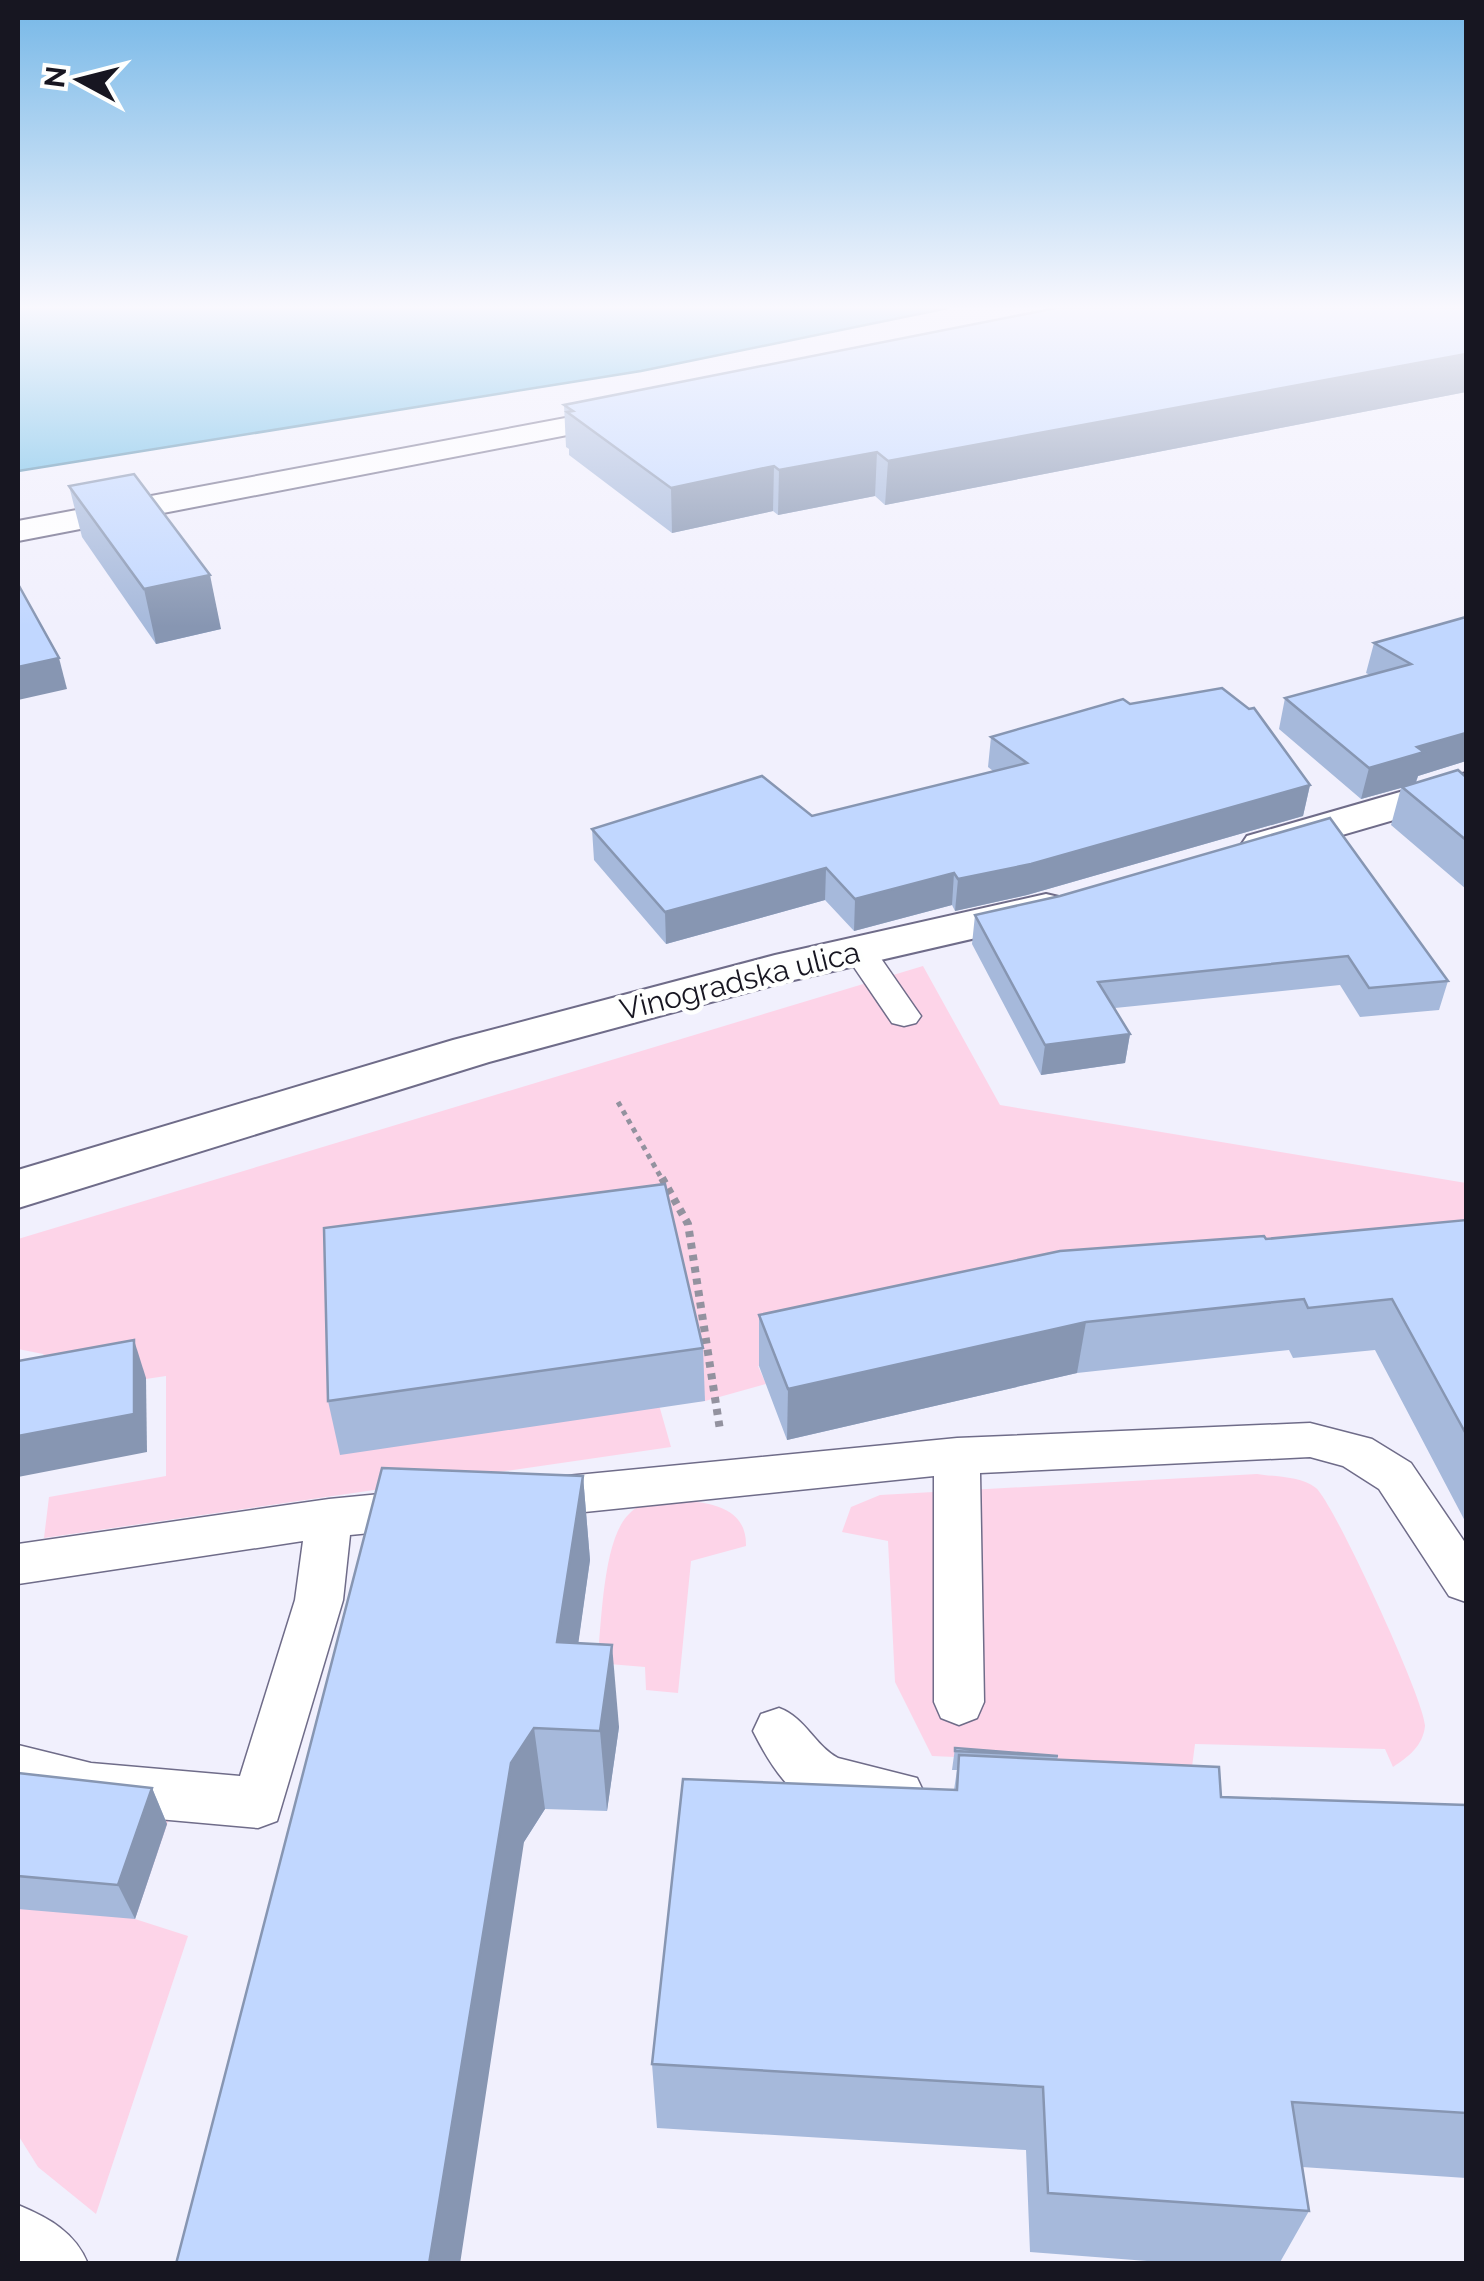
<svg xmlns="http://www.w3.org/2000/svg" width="1484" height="2281" font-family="Raleway,sans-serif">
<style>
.green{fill:#fdd4e8}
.water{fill:#6abce6;stroke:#518aab;stroke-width:2.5}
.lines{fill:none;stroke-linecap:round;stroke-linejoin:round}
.service-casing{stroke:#6f6c89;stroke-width:3}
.minor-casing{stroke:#6f6c89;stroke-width:4}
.path-far1{stroke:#93929f;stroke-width:5;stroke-dasharray:5 5;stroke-linecap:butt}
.path{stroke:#93929f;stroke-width:8;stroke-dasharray:6 6;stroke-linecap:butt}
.service{fill:#fff;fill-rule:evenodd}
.minor{fill:#fff;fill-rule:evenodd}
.wall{fill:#a6b9db}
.shaded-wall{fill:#8796b2}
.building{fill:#c1d7ff;stroke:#8796b2;stroke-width:2.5}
.labels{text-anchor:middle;stroke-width:9;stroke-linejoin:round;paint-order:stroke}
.street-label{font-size:30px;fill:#171621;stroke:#fefffe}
</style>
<rect width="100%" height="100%" fill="#f1f0fd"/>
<g class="green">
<path d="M 923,966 L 1000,1105 L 1466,1183 L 1466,1301 L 1052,1301 L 758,1366 L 766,1384 L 705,1401 L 659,1405 L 671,1447 L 44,1538 L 49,1497 L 166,1476 L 166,1376 L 59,1392 L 54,1371 L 43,1354 L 18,1349 L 18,1239 Z"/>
<path d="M 1257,1474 C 1275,1477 1301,1476 1316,1488 C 1334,1503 1426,1703 1425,1726 C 1423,1746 1408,1757 1393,1767 L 1385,1749 L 1195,1744 L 1192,1767 L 932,1756 L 895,1682 L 888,1541 L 842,1532 L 851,1507 L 880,1495 Z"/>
<path d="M 674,1500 C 706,1502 747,1505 746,1546 L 691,1561 L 678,1693 L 646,1690 L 645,1667 L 597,1663 C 602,1626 602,1538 630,1513 C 641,1502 659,1501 674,1500 Z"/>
<path d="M 18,1817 L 169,1819 L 135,1919 L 188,1936 L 96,2214 L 38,2167 L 18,2135 Z"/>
</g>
<path class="water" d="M 18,308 L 948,308 L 641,371 L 18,471 Z"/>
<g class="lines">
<defs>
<g id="service">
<path d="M 859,941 L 871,944 L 916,1009 L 921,1016 L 916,1023 L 904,1026 L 892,1023 L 843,951 L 847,944 Z"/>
<path d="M 1310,1423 L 1372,1439 L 1411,1463 L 1466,1544 L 1466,1602 L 1449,1596 L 1379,1489 L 1343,1466 L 1310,1457 L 980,1473 L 984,1702 L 977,1718 L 959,1725 L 941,1718 L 934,1702 L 934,1476 L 536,1517 L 520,1511 L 513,1498 L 520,1485 L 536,1479 L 957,1438 Z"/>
<path d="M 421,1490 L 437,1496 L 444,1509 L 437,1522 L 421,1528 L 350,1535 L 343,1600 L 277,1821 L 258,1828 L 91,1813 L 18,1795 L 18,1745 L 91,1763 L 240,1776 L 295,1600 L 303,1541 L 18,1584 L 18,1544 L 329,1499 Z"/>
<path d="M 779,1708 C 806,1718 814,1745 838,1758 L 917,1778 L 925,1795 L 917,1812 C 887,1824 812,1808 788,1785 C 774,1770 762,1749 753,1731 L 761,1714 Z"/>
<path d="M 18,2205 C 49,2218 75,2232 88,2264 L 18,2264 Z"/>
</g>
<g id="minor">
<path d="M 640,404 L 650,407 L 655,413 L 650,419 L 18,541 L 18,521 Z"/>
<path d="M 1466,773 L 1466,799 L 1263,858 L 1247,854 L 1241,845 L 1247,836 Z"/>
<path d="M 1046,894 L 1063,898 L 1069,908 L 1063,918 L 785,982 L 489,1062 L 18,1208 L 18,1170 L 453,1040 L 775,955 Z"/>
</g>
</defs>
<use href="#service" class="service-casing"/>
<use href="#minor" class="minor-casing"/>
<path class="path-far1" d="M 618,1102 L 663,1181"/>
<path class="path" d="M 662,1178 L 688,1224 L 720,1430"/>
<use href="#service" class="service"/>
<use href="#minor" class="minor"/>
</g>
<g class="wall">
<path d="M 1466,308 L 1466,392 L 885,505 L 875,496 L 778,515 L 773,511 L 672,533 L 569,455 L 569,449 L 566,447 L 564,405 Z"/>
<path d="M 69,486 L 221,629 L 156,644 L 82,537 Z"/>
<path d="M 1466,617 L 1466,761 L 1418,776 L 1416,783 L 1466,777 L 1466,889 L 1391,825 L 1401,788 L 1361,799 L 1279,729 L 1285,698 L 1370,675 L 1366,673 L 1374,643 Z"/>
<path d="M 1130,704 L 1310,785 L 1303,816 L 1027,895 L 955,911 L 952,905 L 854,931 L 825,900 L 666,944 L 594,860 L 592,829 L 812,816 L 993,771 L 988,767 L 991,737 Z"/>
<path d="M 1330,818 L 1448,981 L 1439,1010 L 1360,1017 L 1340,985 L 1115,1008 L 1130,1034 L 1125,1063 L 1041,1075 L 972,944 L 975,915 L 1060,896 Z"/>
<path d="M 1466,1221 L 1466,1523 L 1375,1350 L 1293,1358 L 1289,1350 L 1077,1373 L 787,1440 L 759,1366 L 759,1315 L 1266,1239 Z"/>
<path d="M 703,1348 L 705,1401 L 340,1455 L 328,1401 Z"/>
<path d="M 583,1476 L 590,1560 L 578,1643 L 619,1727 L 607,1811 L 545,1809 L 524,1842 L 176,2264 Z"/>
<path d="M 955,1748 L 1058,1756 L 1057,1760 L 1221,1797 L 1466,1805 L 1466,2178 L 1302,2167 L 1309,2211 L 1279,2264 L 1186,2264 L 1030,2252 L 1026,2150 L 657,2128 L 652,2064 L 954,1790 L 957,1770 L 952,1770 Z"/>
<path d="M 18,1773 L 152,1788 L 167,1824 L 135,1919 L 18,1909 Z"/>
</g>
<g class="shaded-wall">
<path d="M 1466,354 L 1466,392 L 885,505 L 888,461 Z"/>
<path d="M 877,452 L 875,496 L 778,515 L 779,470 Z"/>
<path d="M 774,466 L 773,511 L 672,533 L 671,488 Z"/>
<path d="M 210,575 L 221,629 L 156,644 L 144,589 Z"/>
<path d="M 59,658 L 67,689 L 18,700 L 18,667 Z"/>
<path d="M 1466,733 L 1466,761 L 1418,776 L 1415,784 L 1361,799 L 1369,768 L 1417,747 Z"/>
<path d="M 1310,785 L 1303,816 L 1027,895 L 955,911 L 958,879 Z"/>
<path d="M 826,868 L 825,900 L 666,944 L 665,912 Z"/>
<path d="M 954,873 L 952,905 L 854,931 L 855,899 Z"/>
<path d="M 1130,1034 L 1125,1063 L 1041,1075 L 1045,1045 Z"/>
<path d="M 1086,1322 L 1077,1373 L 787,1440 L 788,1389 Z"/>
<path d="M 134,1340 L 146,1378 L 147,1452 L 18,1477 L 18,1436 Z"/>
<path d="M 583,1476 L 590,1560 L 567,1724 L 557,1642 Z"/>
<path d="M 612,1645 L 619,1727 L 607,1811 L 600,1731 Z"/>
<path d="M 534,1728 L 545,1809 L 524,1842 L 460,2264 L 429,2264 L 511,1763 Z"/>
<path d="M 152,1788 L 167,1824 L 135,1919 L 118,1885 Z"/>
</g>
<g class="building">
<path d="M 1056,308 L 1466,308 L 1466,354 L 888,461 L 877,452 L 779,470 L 774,466 L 671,488 L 567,412 L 573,411 L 564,405 Z"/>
<path d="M 134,474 L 210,575 L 144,589 L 69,486 Z"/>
<path d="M 18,584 L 59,658 L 18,667 Z"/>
<path d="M 1466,617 L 1466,733 L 1417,747 L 1424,752 L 1369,768 L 1285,698 L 1411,664 L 1374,643 Z"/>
<path d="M 1222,688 L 1249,709 L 1254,708 L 1310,785 L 1031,864 L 958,879 L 954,873 L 855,899 L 826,868 L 665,912 L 592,829 L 762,776 L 812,816 L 1027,763 L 991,737 L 1123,699 L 1130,704 Z"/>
<path d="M 1458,770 L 1466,777 L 1466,840 L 1402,787 Z"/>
<path d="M 1330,818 L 1448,981 L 1369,988 L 1348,956 L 1098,982 L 1130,1034 L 1045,1045 L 975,915 L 1060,896 Z"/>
<path d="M 665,1184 L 703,1348 L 328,1401 L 324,1228 Z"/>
<path d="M 1466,1220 L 1466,1434 L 1392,1299 L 1308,1308 L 1304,1299 L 1086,1322 L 788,1389 L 759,1315 L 1060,1251 L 1264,1236 L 1266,1239 Z"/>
<path d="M 134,1340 L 134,1414 L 18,1436 L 18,1361 Z"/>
<path d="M 382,1468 L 583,1476 L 557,1642 L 612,1645 L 600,1731 L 534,1728 L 511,1763 L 429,2264 L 176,2264 Z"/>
<path d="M 955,1748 L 1058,1756 L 955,1751 Z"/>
<path d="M 959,1755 L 1219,1767 L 1221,1797 L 1466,1805 L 1466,2113 L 1292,2102 L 1309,2211 L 1048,2193 L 1043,2087 L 652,2064 L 683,1779 L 957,1790 Z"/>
<path d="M 18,1773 L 152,1788 L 118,1885 L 18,1876 Z"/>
</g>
<linearGradient id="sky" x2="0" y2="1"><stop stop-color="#75b7e7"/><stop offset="0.49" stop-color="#f9f8fe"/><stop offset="1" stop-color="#f9f8fe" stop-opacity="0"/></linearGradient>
<rect width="1484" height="627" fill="url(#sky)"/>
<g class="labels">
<g class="street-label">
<text transform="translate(740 981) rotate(-14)" y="10">Vinogradska ulica</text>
</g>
</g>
<rect width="1484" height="2281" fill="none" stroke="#171621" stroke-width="40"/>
<g transform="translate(80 80) rotate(277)" stroke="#fefffe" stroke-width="8" paint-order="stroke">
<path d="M0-8L18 38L0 25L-18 38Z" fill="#171621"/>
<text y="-15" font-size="28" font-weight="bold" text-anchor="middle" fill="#171621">N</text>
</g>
</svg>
